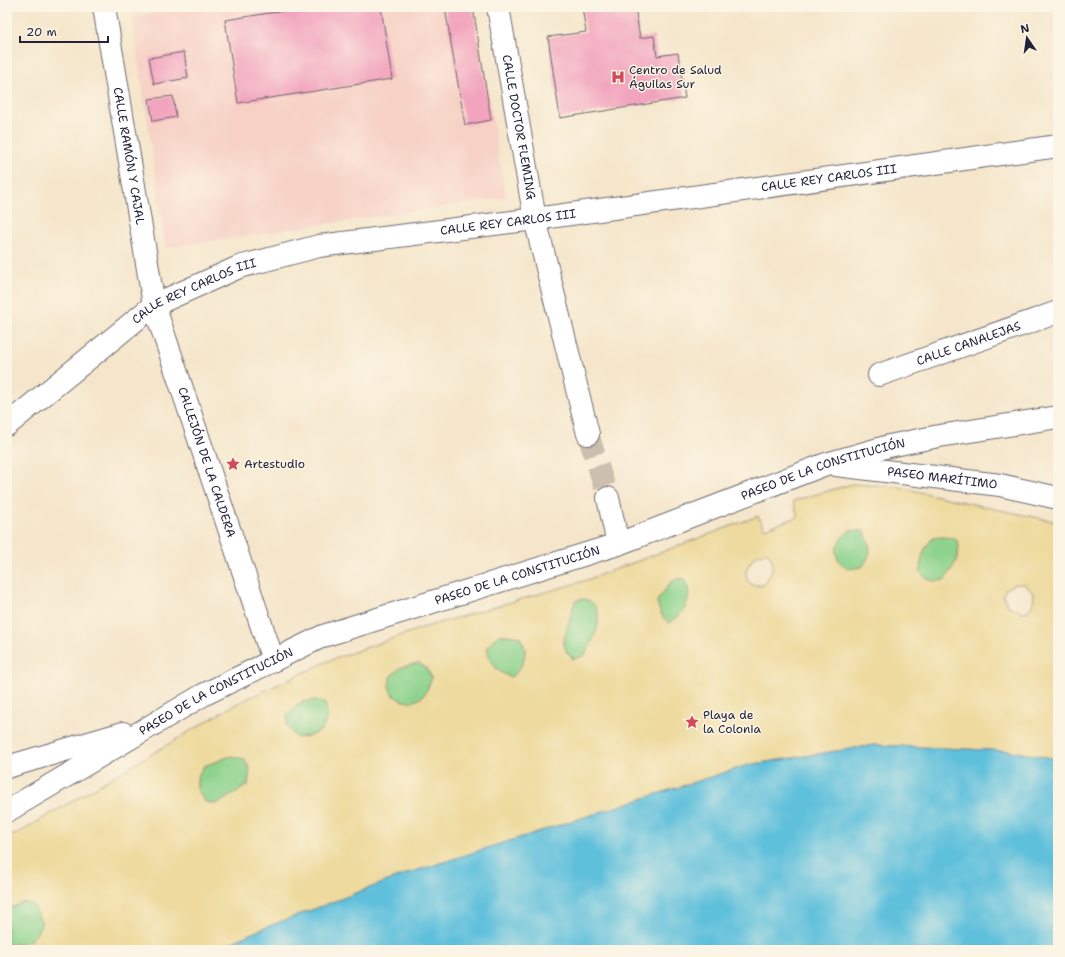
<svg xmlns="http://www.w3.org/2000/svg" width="1065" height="957" font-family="'Shantell Sans',sans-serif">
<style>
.built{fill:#f7d1c6}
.green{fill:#8ed38d;stroke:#587a64}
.sand{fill:#eeda9e;stroke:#887e6c;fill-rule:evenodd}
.water{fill:#5ec0dc;stroke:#40718c}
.building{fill:#f2a4be}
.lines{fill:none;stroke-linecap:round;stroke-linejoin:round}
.street-tunnel{stroke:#cbbfae;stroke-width:22;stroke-dasharray:22 11;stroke-linecap:butt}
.street-casing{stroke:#6c676d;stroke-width:24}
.secondary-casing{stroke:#6c676d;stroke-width:24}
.street{stroke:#fff;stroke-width:22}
.secondary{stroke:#fff;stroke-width:22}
.labels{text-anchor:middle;stroke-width:3;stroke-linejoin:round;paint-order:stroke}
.poi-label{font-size:12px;fill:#22223b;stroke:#fcf5e5;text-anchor:start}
.street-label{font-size:12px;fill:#22223b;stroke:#fcf5e5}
</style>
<rect width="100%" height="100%" fill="#fcf5e5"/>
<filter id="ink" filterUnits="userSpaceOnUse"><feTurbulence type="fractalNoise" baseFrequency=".025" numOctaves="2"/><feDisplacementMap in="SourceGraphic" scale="8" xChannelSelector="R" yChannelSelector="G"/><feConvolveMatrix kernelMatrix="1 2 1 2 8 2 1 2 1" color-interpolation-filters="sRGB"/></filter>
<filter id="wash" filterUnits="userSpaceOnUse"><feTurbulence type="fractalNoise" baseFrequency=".012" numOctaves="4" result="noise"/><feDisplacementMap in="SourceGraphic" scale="16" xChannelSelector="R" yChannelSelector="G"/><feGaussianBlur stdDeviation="0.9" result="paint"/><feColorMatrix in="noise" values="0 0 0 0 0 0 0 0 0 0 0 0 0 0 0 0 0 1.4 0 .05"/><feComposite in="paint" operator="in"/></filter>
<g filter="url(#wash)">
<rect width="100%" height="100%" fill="#f5e6cb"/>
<path class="built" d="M 193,7 L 473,7 L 506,197 L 166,248 L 132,17 Z"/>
<g class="green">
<path d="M 850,530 L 864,531 C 871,548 873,552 862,567 L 848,569 C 829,556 835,543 850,530 Z"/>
<path d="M 942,537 L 955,538 L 959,544 L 958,558 L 945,580 C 932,582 929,582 920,572 C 921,557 923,549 933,538 Z"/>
<path d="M 677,579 L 684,579 C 695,595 685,615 669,623 C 661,617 659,610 657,601 L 671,582 Z"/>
<path d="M 581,599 C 584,599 588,600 590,601 C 608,614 593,642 584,656 L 574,659 L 567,653 L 562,642 L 575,601 Z"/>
<path d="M 498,635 L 507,635 L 520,637 C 521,640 524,645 525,649 C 526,660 519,672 511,677 C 497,674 490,661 486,649 L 492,641 Z"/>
<path d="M 419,663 L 427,669 L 432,678 C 429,685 426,695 419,699 C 408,706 391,699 389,686 C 389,683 390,680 390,677 L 401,667 Z"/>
<path d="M 316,700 L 325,704 L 328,716 L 322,730 L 309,736 L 296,738 L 287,727 L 286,715 C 297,703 300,701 316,700 Z"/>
<path d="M 231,756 L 244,759 L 250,769 L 248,785 L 217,804 L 205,802 L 197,789 L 197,777 L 204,766 Z"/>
<path d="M 23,902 L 33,905 L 42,923 C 33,942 31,942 10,945 L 7,942 L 7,910 Z"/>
</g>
<path class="sand" d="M 852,484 L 899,487 L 981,506 L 1058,522 L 1058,759 L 1009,751 L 875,745 L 748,765 L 406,874 L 259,930 L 214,950 L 7,950 L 7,942 L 10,945 C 31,942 33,942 42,923 L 33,905 L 23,902 L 7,910 L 7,838 L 20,832 L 236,704 L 328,661 L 422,628 L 584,581 L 758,516 L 764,529 L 798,517 L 793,501 ZM 850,530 L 864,531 C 871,548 873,552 862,567 L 848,569 C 829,556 835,543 850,530 ZM 942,537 L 955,538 L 959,544 L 958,558 L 945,580 C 932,582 929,582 920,572 C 921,557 923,549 933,538 ZM 767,552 C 778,564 771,572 764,585 L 752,585 L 747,580 L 746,571 L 750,563 L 755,556 ZM 677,579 L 684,579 C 695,595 685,615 669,623 C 661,617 659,610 657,601 L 671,582 ZM 1014,584 L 1024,584 L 1029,588 L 1034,595 L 1033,604 L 1028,611 L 1022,612 L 1008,606 L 1003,595 L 1006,589 ZM 581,599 C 584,599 588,600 590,601 C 608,614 593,642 584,656 L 573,659 L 567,653 L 563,642 L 575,601 ZM 498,635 L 507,635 L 520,637 C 521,640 524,645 525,649 C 526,660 519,672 511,677 C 497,674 490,661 487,649 L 492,641 ZM 419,663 L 427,669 L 432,678 C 429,685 426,695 419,699 C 408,706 391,699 389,686 C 389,684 390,680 390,677 L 401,667 ZM 316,700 L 325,704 L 328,716 L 322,730 L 309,736 L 297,738 L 287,727 L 287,716 C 297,703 300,701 316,700 ZM 231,756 L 244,759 L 250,769 L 248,785 L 217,804 L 205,802 L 197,789 L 197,777 L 204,766 Z"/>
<path class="water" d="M 875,745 L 1009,751 L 1058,759 L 1058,950 L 214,950 L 259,930 L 406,874 L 748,765 Z"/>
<g id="blocks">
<g class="building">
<path d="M 308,7 L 381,7 L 392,79 L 238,103 L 225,20 Z"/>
<path d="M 453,7 L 473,7 L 491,120 L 465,125 L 445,8 Z"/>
<path d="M 582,7 L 635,7 L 640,38 L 654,36 L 657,56 L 678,53 L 685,98 L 560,118 L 548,37 L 586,32 Z"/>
<path d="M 184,52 L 188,78 L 154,84 L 149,58 Z"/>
<path d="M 173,96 L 176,117 L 153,121 L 149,99 Z"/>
</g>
</g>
</g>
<g filter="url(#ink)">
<use href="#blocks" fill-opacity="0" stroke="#6c676d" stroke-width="1"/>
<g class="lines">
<path class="street-tunnel" d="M 588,434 L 608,498"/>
<defs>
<g id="street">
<path id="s1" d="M 104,7 L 154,305 L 273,660"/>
<path id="s2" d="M 498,7 L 535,219 L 588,434"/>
<path id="s3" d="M 879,375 L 1058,312"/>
<path id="s4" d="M 836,465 L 1000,485 L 1058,498"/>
<path d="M 608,498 L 618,544"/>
<path d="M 7,767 L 123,733"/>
<path id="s5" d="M 7,811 L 203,695 L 323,636 L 618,544 L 826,464 L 889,446 L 939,436 L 1058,417"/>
</g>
<g id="secondary">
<path id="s6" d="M 7,425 L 154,305 L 239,267 L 319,246 L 535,219 L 1058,146"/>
</g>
</defs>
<use href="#street" class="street-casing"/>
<use href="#secondary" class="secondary-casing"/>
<use href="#street" class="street"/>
<use href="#secondary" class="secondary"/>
</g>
</g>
<defs>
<symbol id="hospital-bare" viewBox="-9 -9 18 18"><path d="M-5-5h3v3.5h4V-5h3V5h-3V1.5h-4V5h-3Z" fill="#d1495b" stroke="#fcf5e5" stroke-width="2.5" paint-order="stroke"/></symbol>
<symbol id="sight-bare" viewBox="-9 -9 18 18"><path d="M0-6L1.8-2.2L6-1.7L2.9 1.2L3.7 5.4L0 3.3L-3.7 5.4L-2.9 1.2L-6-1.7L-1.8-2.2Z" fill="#d1495b" stroke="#fcf5e5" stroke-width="2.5" paint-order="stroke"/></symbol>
</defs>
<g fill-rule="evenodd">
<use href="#hospital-bare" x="608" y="67" width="20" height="20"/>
<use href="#sight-bare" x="223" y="454" width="20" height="20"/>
<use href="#sight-bare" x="682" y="712" width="20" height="20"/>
</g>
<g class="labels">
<g class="poi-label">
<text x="629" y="74">Centro de Salud<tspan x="629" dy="14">Águilas Sur</tspan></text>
<text x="244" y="468">Artestudio</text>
<text x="703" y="719">Playa de<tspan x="703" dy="14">la Colonia</tspan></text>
</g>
<g class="street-label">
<text dy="4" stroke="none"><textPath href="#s2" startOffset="122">CALLE DOCTOR FLEMING</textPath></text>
<text dy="4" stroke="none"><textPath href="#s1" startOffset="151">CALLE RAMÓN Y CAJAL</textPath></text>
<text dy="4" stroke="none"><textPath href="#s6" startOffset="880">CALLE REY CARLOS III</textPath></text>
<text dy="4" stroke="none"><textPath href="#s6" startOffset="556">CALLE REY CARLOS III</textPath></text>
<text dy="4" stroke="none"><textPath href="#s6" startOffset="232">CALLE REY CARLOS III</textPath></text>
<text dy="4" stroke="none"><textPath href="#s3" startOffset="95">CALLE CANALEJAS</textPath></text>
<text dy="4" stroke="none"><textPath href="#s1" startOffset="468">CALLEJÓN DE LA CALDERA</textPath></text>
<text dy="4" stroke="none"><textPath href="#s5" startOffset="889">PASEO DE LA CONSTITUCIÓN</textPath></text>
<text dy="4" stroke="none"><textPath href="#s4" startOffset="107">PASEO MARÍTIMO</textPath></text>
<text dy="4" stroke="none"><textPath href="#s5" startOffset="565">PASEO DE LA CONSTITUCIÓN</textPath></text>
<text dy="4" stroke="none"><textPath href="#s5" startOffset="241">PASEO DE LA CONSTITUCIÓN</textPath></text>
</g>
</g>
<rect width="1065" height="957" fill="none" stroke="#fcf5e5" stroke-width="24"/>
<g transform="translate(1027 38) rotate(347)" stroke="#fcf5e5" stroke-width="3" paint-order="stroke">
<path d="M0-3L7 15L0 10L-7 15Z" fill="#22223b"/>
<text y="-6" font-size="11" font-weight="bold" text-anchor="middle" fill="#22223b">N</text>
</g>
<path d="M20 36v6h88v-6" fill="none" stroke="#22223b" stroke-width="2"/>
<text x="26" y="36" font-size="12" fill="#22223b" stroke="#fcf5e5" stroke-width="3" paint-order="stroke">20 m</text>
</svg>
